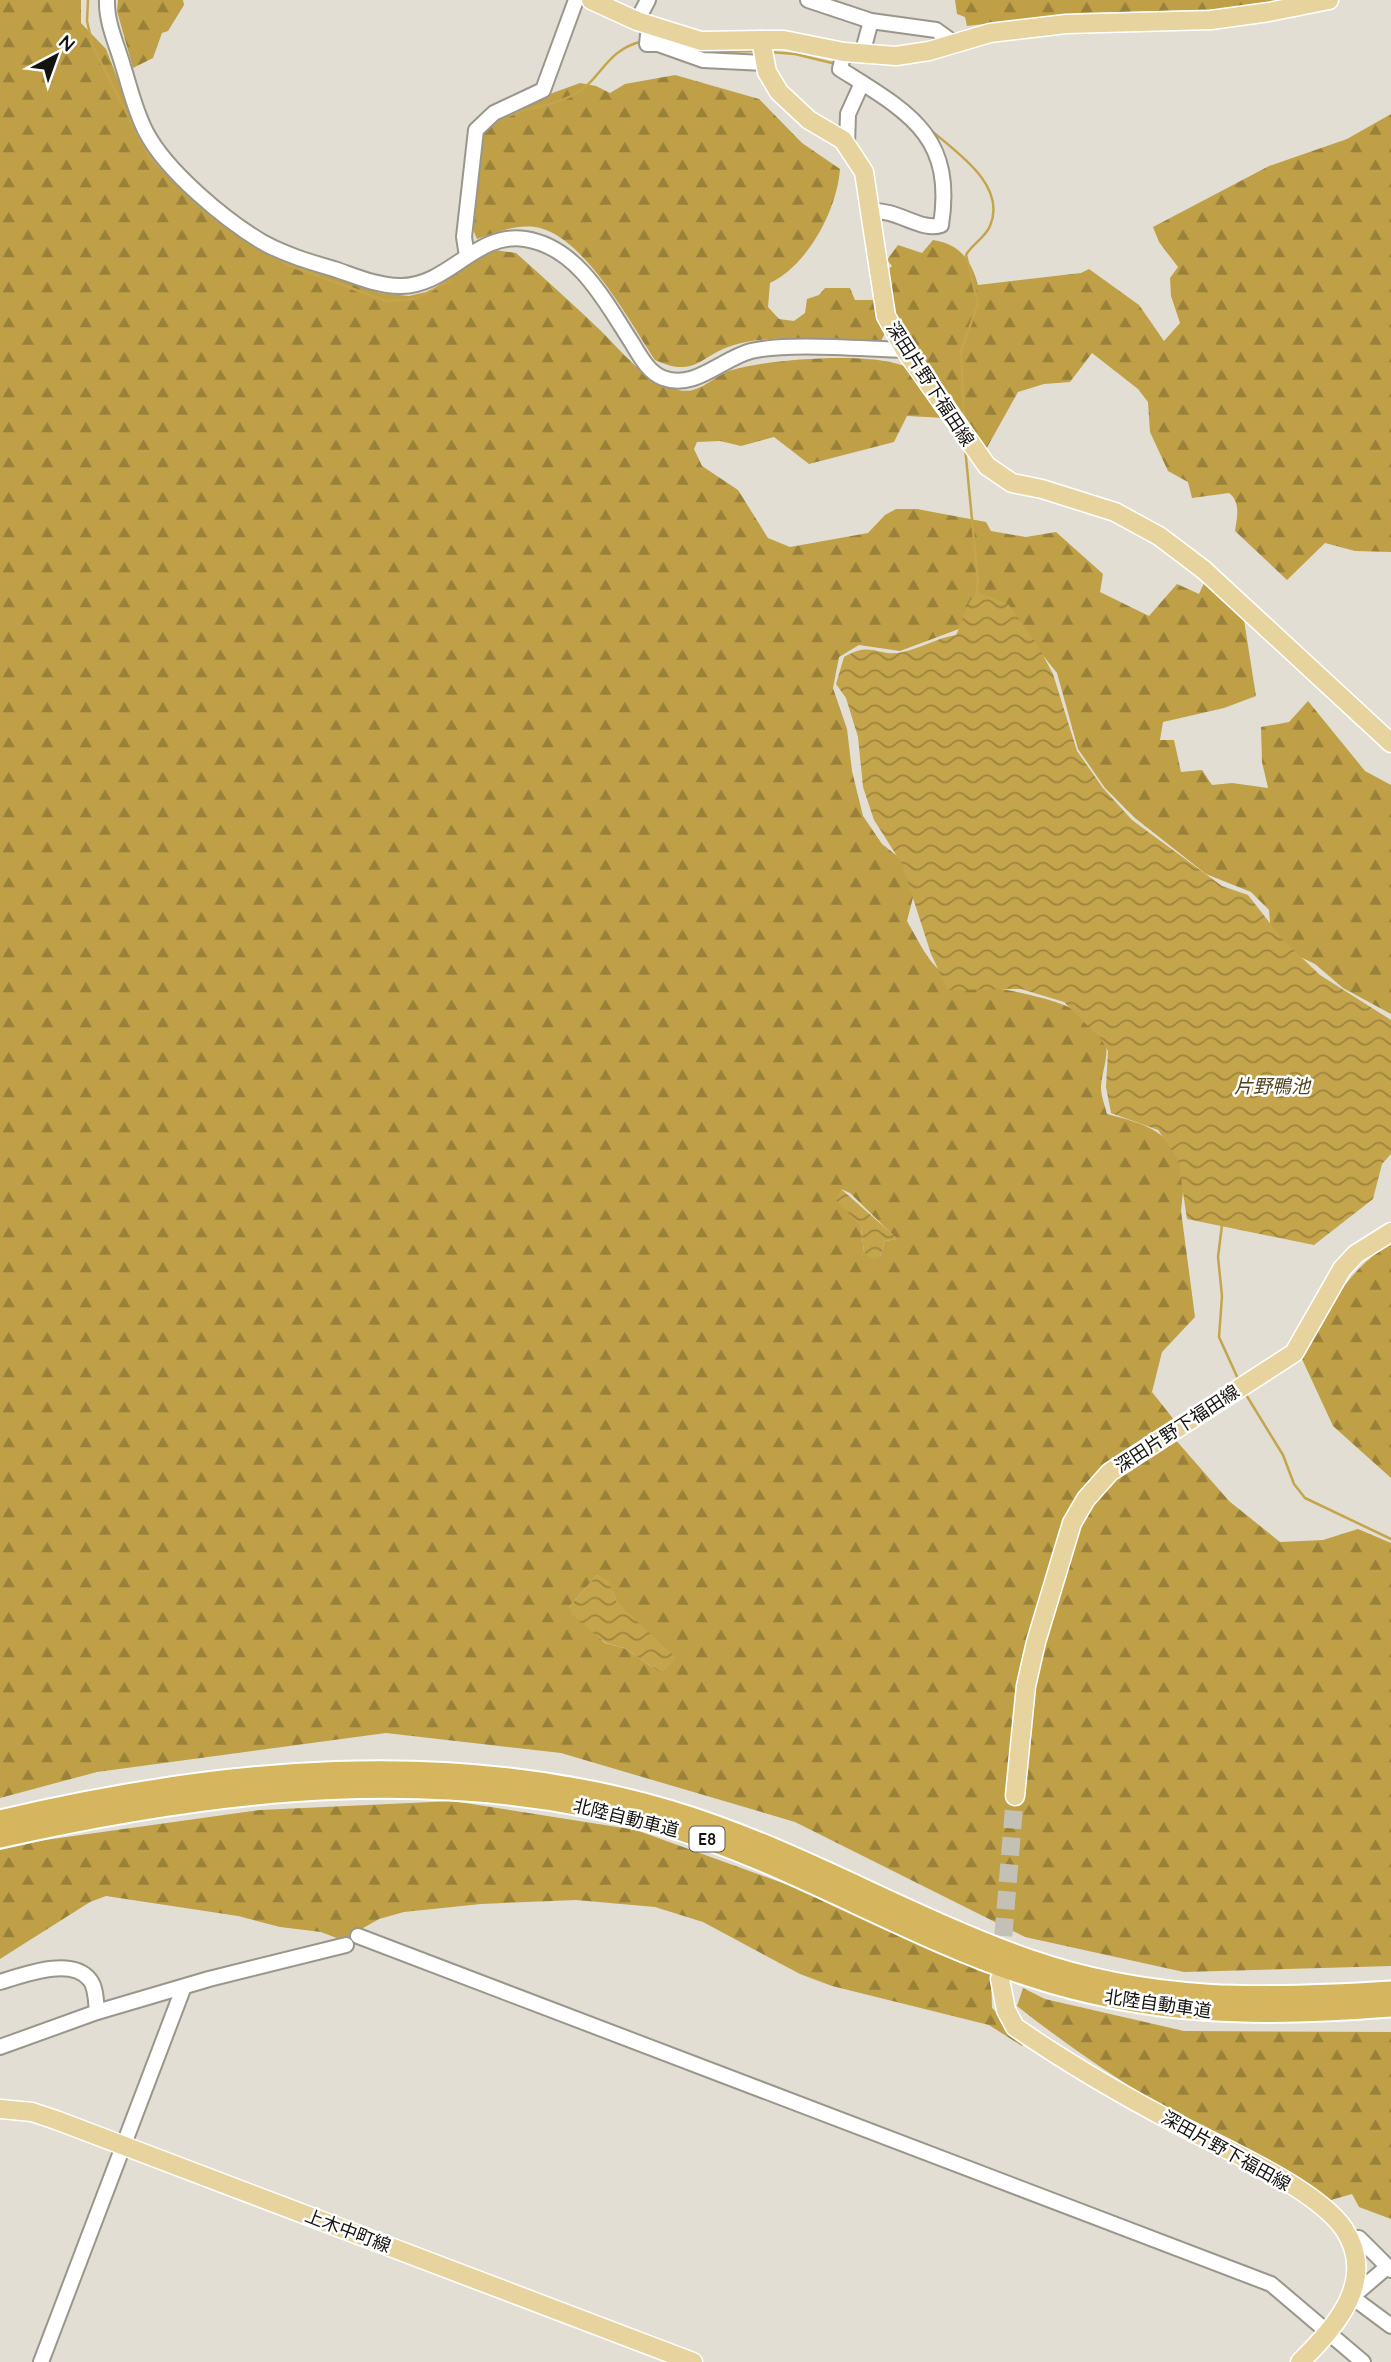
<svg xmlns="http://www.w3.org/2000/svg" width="1391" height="2362" font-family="Quicksand,'Noto Sans JP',sans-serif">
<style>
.forest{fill:url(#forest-firs);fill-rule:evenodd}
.water{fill:url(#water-waves)}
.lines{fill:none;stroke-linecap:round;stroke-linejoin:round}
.stream{stroke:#c4a54c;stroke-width:2.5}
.major-tunnel{stroke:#c3c0b6;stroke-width:18;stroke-dasharray:18 9;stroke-linecap:butt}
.minor-casing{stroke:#9a968b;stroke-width:18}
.major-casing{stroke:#fff;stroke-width:21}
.highway-casing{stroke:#fff;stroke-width:23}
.minor{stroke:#fff;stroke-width:14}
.major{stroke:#e6d39e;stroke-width:18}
.highway{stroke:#d5b55e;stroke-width:19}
.labels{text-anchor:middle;stroke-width:5;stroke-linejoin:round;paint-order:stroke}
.shield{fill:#fff;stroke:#5b5a57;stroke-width:2}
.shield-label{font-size:16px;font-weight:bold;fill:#15130f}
.street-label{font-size:18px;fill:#15130f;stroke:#fff}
.water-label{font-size:19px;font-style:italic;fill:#51441e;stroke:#fff}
</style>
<defs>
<pattern id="forest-firs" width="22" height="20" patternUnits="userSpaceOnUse" patternTransform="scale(1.75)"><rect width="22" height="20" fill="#bfa047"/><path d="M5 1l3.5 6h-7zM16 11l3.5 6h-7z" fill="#9a813a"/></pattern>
<pattern id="water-waves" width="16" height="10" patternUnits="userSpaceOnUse" patternTransform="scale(1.75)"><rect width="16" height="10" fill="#c4a54c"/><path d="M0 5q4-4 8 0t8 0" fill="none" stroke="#9e853e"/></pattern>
</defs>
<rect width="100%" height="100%" fill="#e2ded3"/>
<g class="forest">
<path d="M 0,0 L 81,0 L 81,23 L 106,49 L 144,146 L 172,176 L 271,255 L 380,293 L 409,296 L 431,291 L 488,249 L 516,253 C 544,278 572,303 599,329 C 624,353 643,381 678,390 C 701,395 712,376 732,370 C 768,359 873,351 906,367 C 917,372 937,407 945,418 L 907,416 L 894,442 L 809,464 L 774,437 L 741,446 L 720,441 L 697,442 L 694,449 L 702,466 L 738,490 L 768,538 L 790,547 L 868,533 L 885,515 L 896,509 L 917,509 L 986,522 L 991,531 L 1026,537 L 1056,532 L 1103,574 L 1100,592 L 1149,616 L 1177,584 L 1199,594 L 1205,581 L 1243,614 L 1256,696 L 1224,708 L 1163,722 L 1160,740 L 1174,740 L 1181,772 L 1202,770 L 1212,785 L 1232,783 L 1268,788 L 1262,762 L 1261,727 L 1289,722 L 1308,701 L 1365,771 L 1391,785 L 1391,1014 L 1343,988 L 1315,964 L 1292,953 L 1271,935 L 1269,910 L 1251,892 L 1206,874 L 1135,818 L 1105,788 L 1078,749 L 1057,673 L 1017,623 L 967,626 L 900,651 L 859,645 L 839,657 L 833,688 L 847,729 L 852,771 L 863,816 L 882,844 L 910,866 L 917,882 L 907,921 C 916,936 929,965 944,973 C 983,993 1088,991 1105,1040 C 1110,1055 1101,1073 1101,1088 C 1101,1096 1105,1106 1107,1114 C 1148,1125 1161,1128 1186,1163 L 1181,1211 L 1195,1317 L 1162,1352 L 1152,1392 L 1175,1421 L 1174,1438 L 1229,1501 L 1280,1542 L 1323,1540 L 1358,1529 L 1391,1543 L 1391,1966 L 1184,1972 L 1025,1937 L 795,1822 L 561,1753 L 386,1733 L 97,1772 L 0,1798 ZM 841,1189 L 850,1193 L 897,1239 L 885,1241 L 880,1257 L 864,1252 L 861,1227 ZM 597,1575 L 608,1582 L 617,1602 L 661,1673 L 624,1648 L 605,1643 L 569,1607 Z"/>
<path d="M 118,0 L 183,0 L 184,5 L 168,31 L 162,33 L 153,58 L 133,68 L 117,11 Z"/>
<path d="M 955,0 L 1300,0 L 1232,9 L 1079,13 L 967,26 L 965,17 L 957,14 Z"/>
<path d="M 675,75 L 759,99 L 802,143 L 840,169 C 837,210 808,265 770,283 L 768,307 L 779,319 L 794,321 L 805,313 L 807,299 L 819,295 L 825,288 L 850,288 L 855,300 L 876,300 L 885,333 L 879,345 C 833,342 779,332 734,345 C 700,355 696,379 655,360 C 630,322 586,240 540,228 C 518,223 497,232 477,239 L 472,227 L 479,178 L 479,142 L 484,129 L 509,109 L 580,83 L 596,86 L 610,93 L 625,84 Z"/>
<path d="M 1391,114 L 1391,552 L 1355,551 L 1325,543 L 1287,580 L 1235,531 C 1237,518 1241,502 1229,493 L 1192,498 L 1188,482 L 1168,471 L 1150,432 L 1148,402 L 1138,389 L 1092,353 L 1070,382 L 1044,384 L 1018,392 L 985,451 C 946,397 892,341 883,274 L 892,266 L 887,260 L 898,245 L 922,253 L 933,240 C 960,244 971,260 978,285 L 1081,273 L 1089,269 L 1139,305 L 1164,341 L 1180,323 L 1171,296 L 1170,278 L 1178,267 L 1159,242 L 1153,227 L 1269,166 L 1347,139 Z"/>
<path d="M 1391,1241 L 1391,1478 L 1333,1426 L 1302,1359 C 1330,1305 1341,1279 1391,1241 Z"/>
<path d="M 453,1801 L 636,1830 L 791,1886 L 991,1974 L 992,2008 L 1026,2040 L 1022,2046 L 989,2025 L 832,1986 L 800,1974 L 703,1922 L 655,1907 L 576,1900 L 481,1904 L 404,1912 L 379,1919 L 342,1940 L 321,1932 L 280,1927 L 238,1916 L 106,1896 L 90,1902 L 0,1959 L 0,1850 L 45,1840 L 260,1810 Z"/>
<path d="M 1023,1988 L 1045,1999 L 1184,2031 L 1391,2032 L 1391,2219 L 1359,2207 L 1352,2194 L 1324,2202 C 1218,2141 1113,2082 1017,2006 Z"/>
</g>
<g class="water">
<path d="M 977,592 L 1008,604 L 1037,644 L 1053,674 L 1077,751 L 1103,788 L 1132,820 L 1222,886 L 1248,895 L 1283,940 L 1320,975 L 1391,1020 L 1391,1154 L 1382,1164 L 1373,1199 L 1314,1245 L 1187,1219 L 1178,1159 L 1158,1130 L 1111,1113 L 1106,1087 L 1108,1051 L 1101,1039 L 1064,1002 L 1021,989 L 948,990 L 931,954 L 902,864 L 874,820 L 863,787 L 858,737 L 846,698 L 836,684 L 844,657 C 873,640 878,658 903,652 C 921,648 937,638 956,635 C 965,618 963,607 977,592 Z"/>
<path d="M 841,1189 L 898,1239 L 885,1241 L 880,1257 L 872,1259 L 864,1252 L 861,1227 L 836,1200 Z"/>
<path d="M 597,1575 L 608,1581 L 617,1602 L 674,1656 L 674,1661 L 661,1673 L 624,1648 L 606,1643 L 571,1615 L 569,1607 Z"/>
</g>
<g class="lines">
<g class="stream">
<path d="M 88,0 L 87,21 L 93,47 L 149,157 L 177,183"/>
<path d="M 690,48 L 712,52 L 757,51"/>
<path d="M 770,52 L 795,54 L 836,64"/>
<path d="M 927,127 C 953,150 1008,184 990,226 C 985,238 972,244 966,255 L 978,304 L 961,351 L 964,420"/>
<path d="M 482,135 C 506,105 544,112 575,94 C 602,79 605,50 643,41"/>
<path d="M 250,242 L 288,265 L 386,301 L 415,299 L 450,281"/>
<path d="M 965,447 L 978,582 L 976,594"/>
<path d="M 1222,1225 L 1218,1257 L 1222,1296 L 1219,1337 L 1239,1381"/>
<path d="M 1245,1393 L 1283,1455 L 1294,1484 L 1305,1498 L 1391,1539"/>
</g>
<path class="major-tunnel" d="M 1001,1963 L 1015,1796"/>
<defs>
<g id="minor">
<path d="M 107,0 C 106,22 117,45 123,66 C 130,88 135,111 146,132 C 166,171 226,221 264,243 C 286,255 310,262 334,269 C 355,276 377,286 400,286 C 448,287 476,231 525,239 C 578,247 606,303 632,343 C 640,356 648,372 663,378 C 695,390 721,359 751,351 C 789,342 863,349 905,350"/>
<path d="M 808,0 L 871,21 L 936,30 L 954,43"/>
<path d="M 637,21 L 648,0"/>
<path d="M 649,25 L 647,44 L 658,44 L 703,60 L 766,63"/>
<path d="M 844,52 L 840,69 C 908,112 955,135 941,225 C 922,232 897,209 871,211"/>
<path d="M 862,54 L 871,21"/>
<path d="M 847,146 L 848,114 L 862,83"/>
<path d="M 467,256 L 464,237 L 476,130 L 494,113 L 543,90 L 576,0"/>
<path d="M 358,1936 L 1271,2284 L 1363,2362"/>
<path d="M 0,1982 C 23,1975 72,1956 90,1980 C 96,1987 96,2003 97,2012"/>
<path d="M 0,2047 L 97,2012 L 209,1979 L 346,1945"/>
<path d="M 1348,2238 L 1359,2238 L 1391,2270"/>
<path d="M 1387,2267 L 1352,2297 L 1391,2326"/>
<path d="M 41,2362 L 183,1989"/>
</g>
<g id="major">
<path d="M 591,0 L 637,21 L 701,41 L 761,40"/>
<path d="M 1329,0 L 1269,12 L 1211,20 L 1066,24 L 990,33 L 929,51 L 896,56 L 844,52 L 784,40 L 761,40 L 767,72 L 779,92 L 809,120 L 843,140 L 864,172 L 886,316 L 905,350 L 987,466 L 1012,483 L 1042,489 L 1115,512 L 1159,536 L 1204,570 L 1391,743"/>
<path d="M 1015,1796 L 1026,1686 L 1036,1642 L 1072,1523 L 1086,1499 L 1110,1472 L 1294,1353 L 1342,1269 L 1356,1254 L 1391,1232"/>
<path d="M 1000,1979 L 1006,2010 L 1015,2027 C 1067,2063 1122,2095 1179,2125 C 1224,2149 1316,2188 1344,2229 C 1378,2280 1335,2328 1300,2362"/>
<path d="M 0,2109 L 32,2112 L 56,2120 L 693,2362"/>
</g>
<g id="highway">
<path d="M 0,1820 C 220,1768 450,1746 669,1810 C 794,1847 906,1916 1028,1959 C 1151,2002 1264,1999 1391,1991"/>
<path d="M 0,1838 C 219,1789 442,1762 662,1825 C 790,1862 902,1935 1028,1976 C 1152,2017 1263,2017 1391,2007"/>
</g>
</defs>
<use href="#minor" class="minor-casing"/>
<use href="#major" class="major-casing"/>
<use href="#highway" class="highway-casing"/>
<use href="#minor" class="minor"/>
<use href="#major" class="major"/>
<use href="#highway" class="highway"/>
</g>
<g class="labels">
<rect class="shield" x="689.5" y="1826.5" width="35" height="25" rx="5"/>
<g class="shield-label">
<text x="707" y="1845">E8</text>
</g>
<g class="street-label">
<text transform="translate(930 384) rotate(57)" y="6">深田片野下福田線</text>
<text transform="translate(1177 1429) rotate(-33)" y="6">深田片野下福田線</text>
<text transform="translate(626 1818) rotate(14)" y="6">北陸自動車道</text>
<text transform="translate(1158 2004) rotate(8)" y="6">北陸自動車道</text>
<text transform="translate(1226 2151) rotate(29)" y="6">深田片野下福田線</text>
<text transform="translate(348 2231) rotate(21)" y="6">上木中町線</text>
</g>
<g class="water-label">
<text x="1272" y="1093">片野鴨池</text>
</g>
</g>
<g transform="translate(56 56) rotate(41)" stroke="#ffffff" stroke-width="5" paint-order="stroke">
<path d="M0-5L12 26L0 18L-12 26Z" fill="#15130f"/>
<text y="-10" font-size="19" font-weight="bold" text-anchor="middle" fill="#15130f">N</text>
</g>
</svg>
